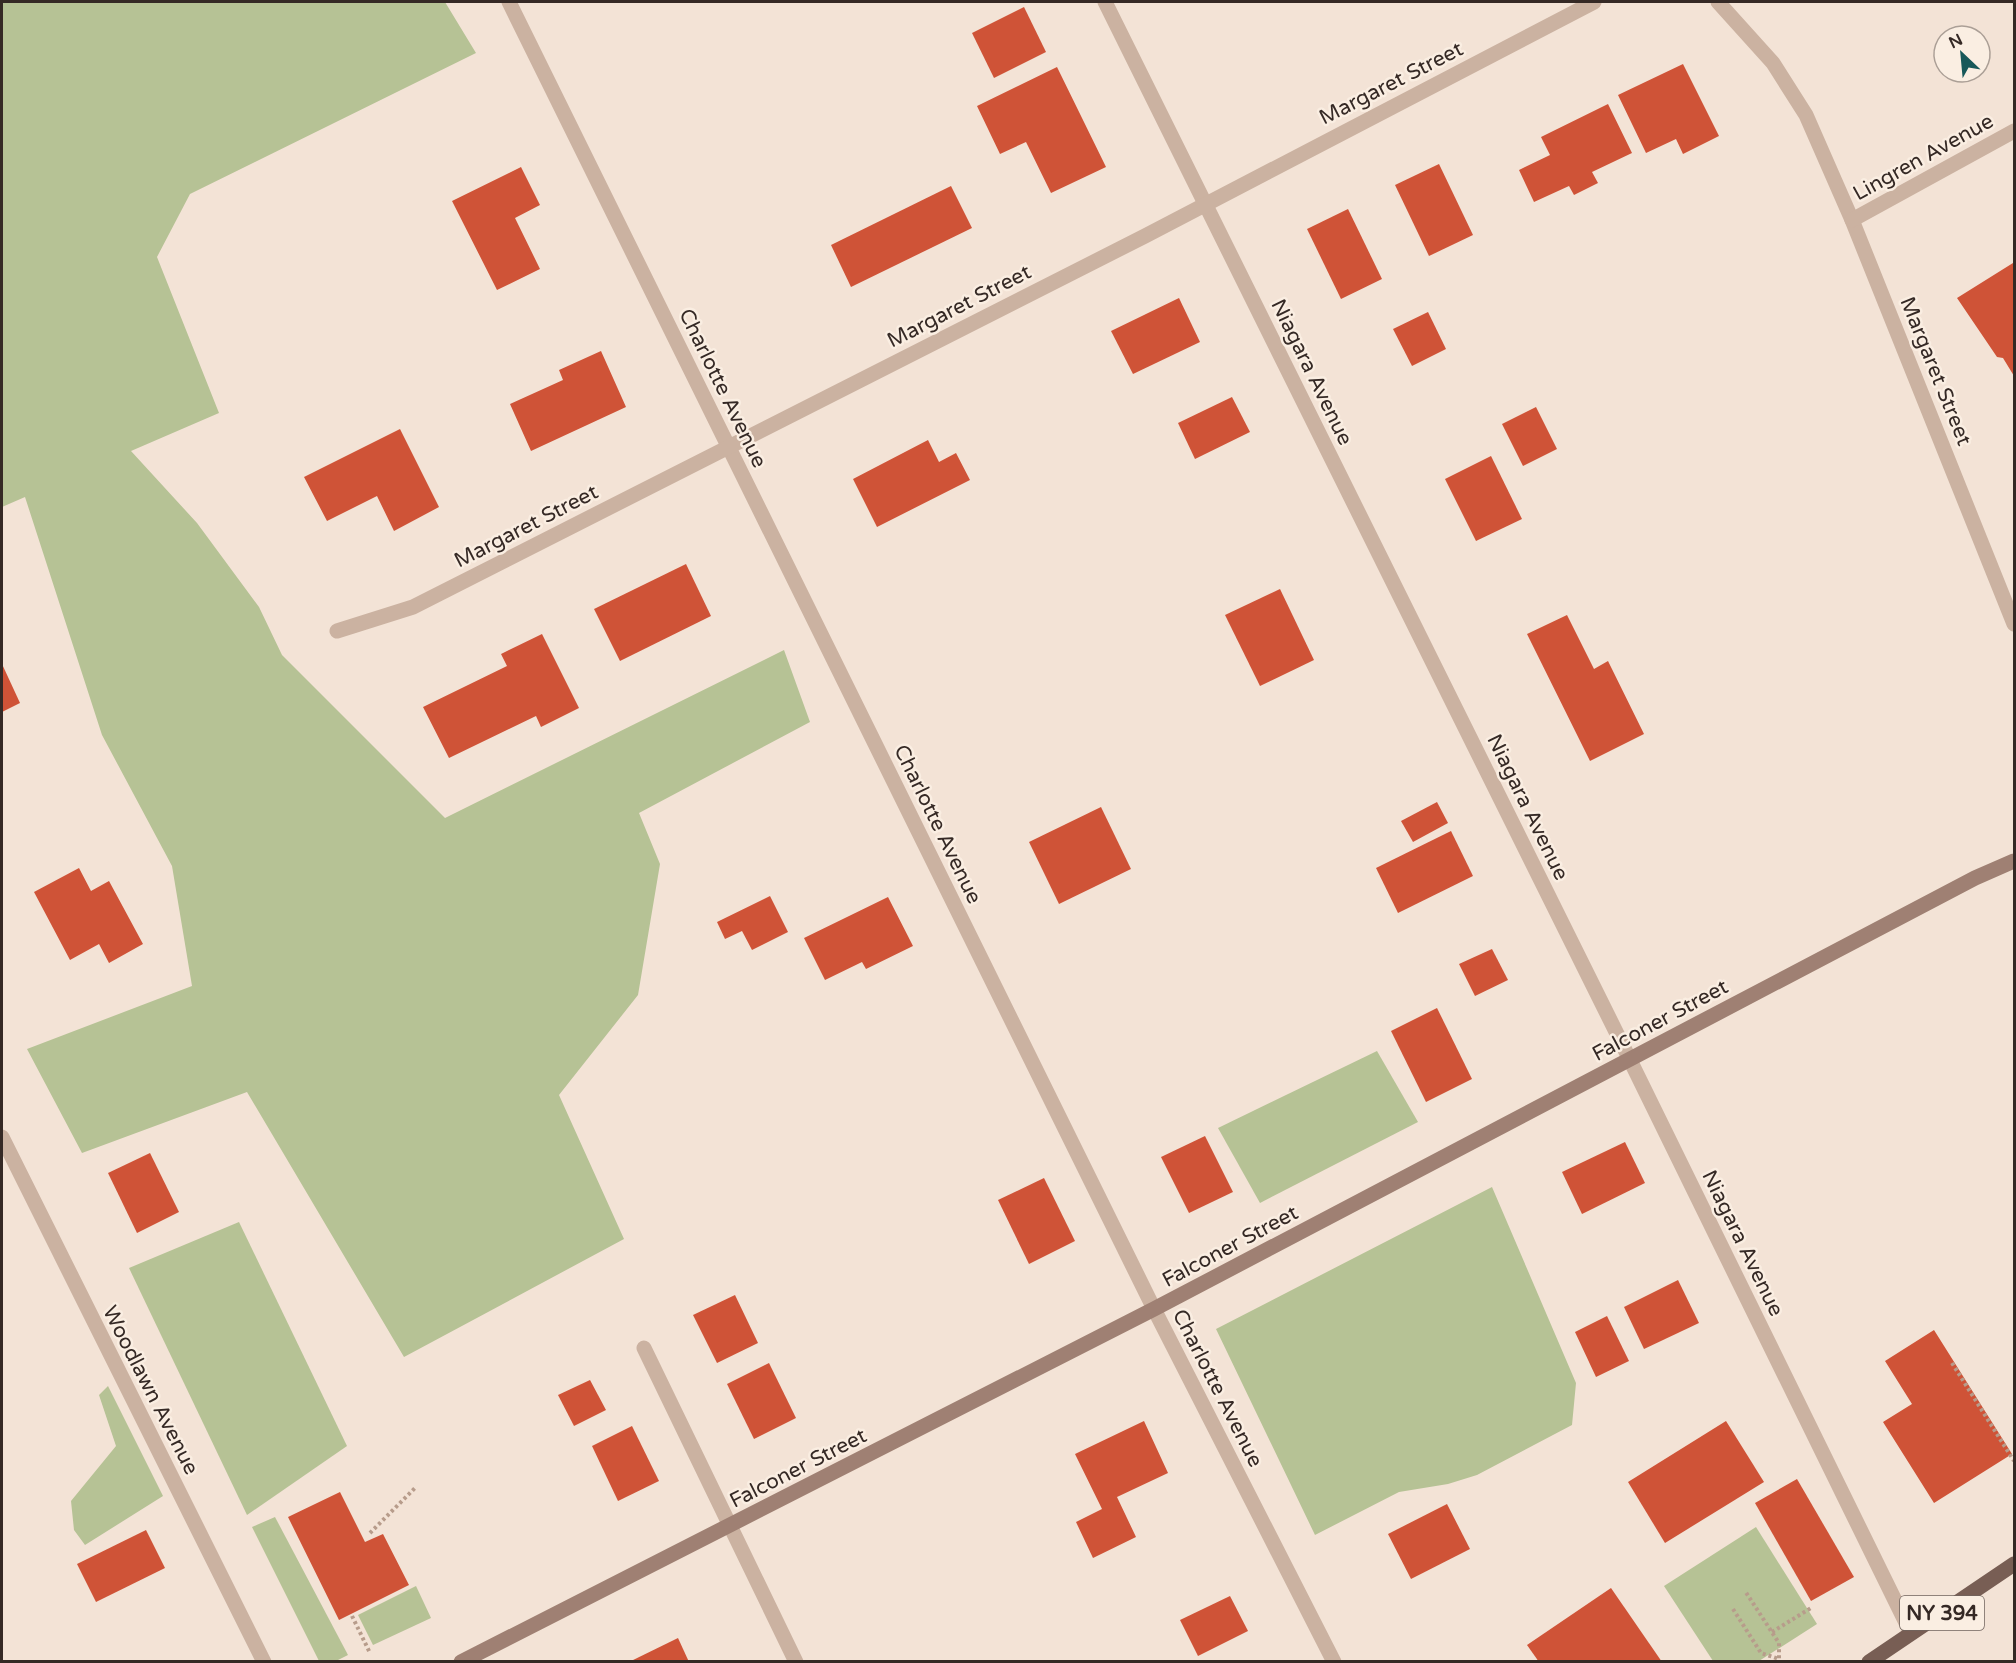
<svg xmlns="http://www.w3.org/2000/svg" width="2016" height="1663" font-family="'Varela Round',sans-serif">
<style>
.green{fill:#b6c295}
.building{fill:#cf5337}
.lines{fill:none;stroke-linecap:round;stroke-linejoin:round}
.path{stroke:#b79c8b;stroke-width:4;stroke-dasharray:3 3;stroke-linecap:butt}
.street{stroke:#cbb2a1;stroke-width:15}
.secondary{stroke:#9f8073;stroke-width:15}
.primary{stroke:#785e54;stroke-width:15}
.labels{text-anchor:middle;stroke-width:5;stroke-linejoin:round;paint-order:stroke}
.shield{fill:#faeee2;stroke:#70645e;stroke-width:1.5}
.shield-label{font-size:20px;font-weight:bold;fill:#352925}
.street-label{font-size:21px;fill:#352925;stroke:#faeee2}
</style>
<rect width="100%" height="100%" fill="#f3e3d6"/>
<g class="green">
<path d="M 2,2 L 445,2 L 476,53 L 190,194 L 157,257 L 219,413 L 131,451 L 197,523 L 259,607 L 282,655 L 445,818 L 784,650 L 810,722 L 639,813 L 660,864 L 638,995 L 559,1095 L 624,1239 L 404,1357 L 247,1092 L 82,1153 L 27,1049 L 192,986 L 172,866 L 102,735 L 25,497 L 2,507 Z"/>
<path d="M 1377,1051 L 1418,1122 L 1260,1203 L 1218,1128 Z"/>
<path d="M 1492,1187 L 1576,1383 L 1572,1425 L 1477,1475 L 1448,1484 L 1399,1492 L 1315,1535 L 1216,1329 Z"/>
<path d="M 239,1222 L 347,1446 L 247,1515 L 129,1268 Z"/>
<path d="M 108,1386 L 163,1496 L 85,1545 L 74,1530 L 71,1501 L 116,1446 L 99,1395 Z"/>
<path d="M 275,1517 L 348,1655 L 336,1661 L 319,1661 L 252,1527 Z"/>
<path d="M 1756,1527 L 1817,1624 L 1759,1661 L 1713,1661 L 1664,1586 Z"/>
<path d="M 416,1586 L 431,1618 L 373,1645 L 358,1615 Z"/>
</g>
<g class="building">
<path d="M 1024,7 L 1046,52 L 994,78 L 972,33 Z"/>
<path d="M 1683,64 L 1719,136 L 1683,154 L 1676,139 L 1646,153 L 1618,95 Z"/>
<path d="M 1057,67 L 1106,167 L 1051,193 L 1026,142 L 1000,154 L 977,106 Z"/>
<path d="M 1608,104 L 1632,153 L 1592,172 L 1598,183 L 1574,195 L 1569,186 L 1534,202 L 1519,170 L 1550,155 L 1541,137 Z"/>
<path d="M 1439,164 L 1473,235 L 1429,256 L 1395,185 Z"/>
<path d="M 521,167 L 540,205 L 515,218 L 540,269 L 497,290 L 452,201 Z"/>
<path d="M 951,186 L 972,228 L 851,287 L 831,245 Z"/>
<path d="M 1348,209 L 1382,279 L 1341,299 L 1307,229 Z"/>
<path d="M 2013,263 L 2014,266 L 2014,376 L 2003,358 L 1997,357 L 1957,298 Z"/>
<path d="M 1179,298 L 1200,342 L 1133,374 L 1111,331 Z"/>
<path d="M 1428,312 L 1446,349 L 1412,366 L 1393,329 Z"/>
<path d="M 601,351 L 626,407 L 531,451 L 510,404 L 563,380 L 559,370 Z"/>
<path d="M 1232,397 L 1250,432 L 1195,459 L 1178,423 Z"/>
<path d="M 1536,407 L 1557,449 L 1523,466 L 1502,424 Z"/>
<path d="M 400,429 L 439,507 L 394,531 L 377,496 L 327,521 L 304,477 Z"/>
<path d="M 928,440 L 939,462 L 956,453 L 970,480 L 877,527 L 853,479 Z"/>
<path d="M 1491,456 L 1522,519 L 1476,541 L 1445,479 Z"/>
<path d="M 686,564 L 711,616 L 620,661 L 594,609 Z"/>
<path d="M 1280,589 L 1314,660 L 1260,686 L 1225,615 Z"/>
<path d="M 1567,615 L 1594,669 L 1608,661 L 1644,734 L 1590,761 L 1527,634 Z"/>
<path d="M 542,634 L 579,708 L 541,727 L 536,716 L 449,758 L 423,707 L 507,666 L 501,654 Z"/>
<path d="M 2,664 L 20,703 L 2,712 Z"/>
<path d="M 1437,802 L 1448,823 L 1413,842 L 1401,821 Z"/>
<path d="M 1101,807 L 1131,869 L 1059,904 L 1029,842 Z"/>
<path d="M 1451,831 L 1473,876 L 1398,913 L 1376,868 Z"/>
<path d="M 79,868 L 91,891 L 109,881 L 143,944 L 109,963 L 99,944 L 70,960 L 34,892 Z"/>
<path d="M 770,896 L 788,932 L 752,950 L 742,931 L 725,939 L 717,922 Z"/>
<path d="M 888,897 L 913,946 L 866,969 L 862,962 L 825,980 L 804,938 Z"/>
<path d="M 1492,949 L 1508,980 L 1475,996 L 1459,964 Z"/>
<path d="M 1437,1008 L 1472,1079 L 1426,1102 L 1391,1031 Z"/>
<path d="M 1205,1136 L 1233,1192 L 1189,1213 L 1161,1157 Z"/>
<path d="M 1625,1142 L 1645,1183 L 1582,1214 L 1562,1172 Z"/>
<path d="M 150,1153 L 179,1212 L 137,1233 L 108,1173 Z"/>
<path d="M 1044,1178 L 1075,1241 L 1029,1264 L 998,1200 Z"/>
<path d="M 1678,1280 L 1699,1323 L 1644,1349 L 1624,1307 Z"/>
<path d="M 735,1295 L 758,1343 L 717,1363 L 693,1315 Z"/>
<path d="M 1607,1316 L 1629,1361 L 1596,1377 L 1575,1332 Z"/>
<path d="M 1934,1330 L 2012,1454 L 1934,1503 L 1883,1422 L 1912,1404 L 1885,1361 Z"/>
<path d="M 769,1363 L 796,1418 L 754,1439 L 727,1384 Z"/>
<path d="M 590,1380 L 606,1410 L 574,1426 L 558,1395 Z"/>
<path d="M 1144,1421 L 1168,1473 L 1117,1497 L 1136,1537 L 1093,1558 L 1076,1522 L 1102,1509 L 1075,1454 Z"/>
<path d="M 1726,1421 L 1764,1482 L 1665,1543 L 1628,1482 Z"/>
<path d="M 632,1426 L 659,1481 L 618,1501 L 592,1446 Z"/>
<path d="M 1797,1479 L 1854,1577 L 1811,1601 L 1755,1503 Z"/>
<path d="M 340,1492 L 365,1542 L 383,1534 L 409,1585 L 339,1620 L 288,1517 Z"/>
<path d="M 1447,1504 L 1470,1549 L 1411,1579 L 1388,1534 Z"/>
<path d="M 146,1530 L 165,1568 L 96,1602 L 77,1564 Z"/>
<path d="M 1611,1588 L 1662,1662 L 1539,1662 L 1527,1645 Z"/>
<path d="M 1230,1596 L 1248,1631 L 1198,1656 L 1180,1620 Z"/>
<path d="M 678,1638 L 689,1662 L 629,1662 Z"/>
</g>
<g class="lines">
<g class="path">
<path d="M 1952,1363 L 2014,1461"/>
<path d="M 370,1533 L 416,1487"/>
<path d="M 1733,1609 L 1761,1653 L 1779,1659 L 1779,1643 L 1745,1591"/>
<path d="M 352,1616 L 370,1653"/>
<path d="M 1772,1632 L 1811,1608"/>
</g>
<g class="street">
<path d="M 509,2 L 1154,1309 L 1334,1662"/>
<path d="M 1105,2 L 1630,1060 L 1911,1633"/>
<path d="M 1718,2 L 1773,63 L 1806,115 L 1852,220 L 2014,624"/>
<path d="M 1852,220 L 2014,131"/>
<path d="M 337,631 L 413,607 L 1145,236 L 1594,2"/>
<path d="M 2,1137 L 264,1662"/>
<path d="M 644,1348 L 796,1662"/>
</g>
<path class="secondary" d="M 461,1662 L 1154,1309 L 1975,878 L 2014,861"/>
<path class="primary" d="M 1869,1662 L 2014,1564"/>
</g>
<g class="labels">
<rect class="shield" x="1900" y="1596" width="84" height="34" rx="4.5"/>
<g class="shield-label">
<text x="1942" y="1620">NY 394</text>
</g>
<g class="street-label">
<text transform="translate(1391 83) rotate(-27)" y="7">Margaret Street</text>
<text transform="translate(1923 157) rotate(-29)" y="7">Lingren Avenue</text>
<text transform="translate(959 306) rotate(-27)" y="7">Margaret Street</text>
<text transform="translate(1936 371) rotate(68)" y="7">Margaret Street</text>
<text transform="translate(1312 372) rotate(64)" y="7">Niagara Avenue</text>
<text transform="translate(723 388) rotate(64)" y="7">Charlotte Avenue</text>
<text transform="translate(526 526) rotate(-27)" y="7">Margaret Street</text>
<text transform="translate(1528 807) rotate(64)" y="7">Niagara Avenue</text>
<text transform="translate(938 824) rotate(64)" y="7">Charlotte Avenue</text>
<text transform="translate(1660 1020) rotate(-28)" y="7">Falconer Street</text>
<text transform="translate(1743 1243) rotate(64)" y="7">Niagara Avenue</text>
<text transform="translate(1230 1246) rotate(-28)" y="7">Falconer Street</text>
<text transform="translate(1218 1388) rotate(63)" y="7">Charlotte Avenue</text>
<text transform="translate(151 1390) rotate(63)" y="7">Woodlawn Avenue</text>
<text transform="translate(798 1468) rotate(-27)" y="7">Falconer Street</text>
</g>
</g>
<rect width="2016" height="1663" fill="none" stroke="#352925" stroke-width="6"/>
<g transform="translate(1962 54) rotate(334)"><circle r="28" fill="#faeee2" stroke="#ab9f96" stroke-width="1.5"/>
<path d="M0-4.5L10 22L0 15L-10 22Z" fill="#175859"/>
<text y="-9" font-size="16" font-weight="bold" text-anchor="middle" fill="#352925">N</text>
</g>
</svg>
